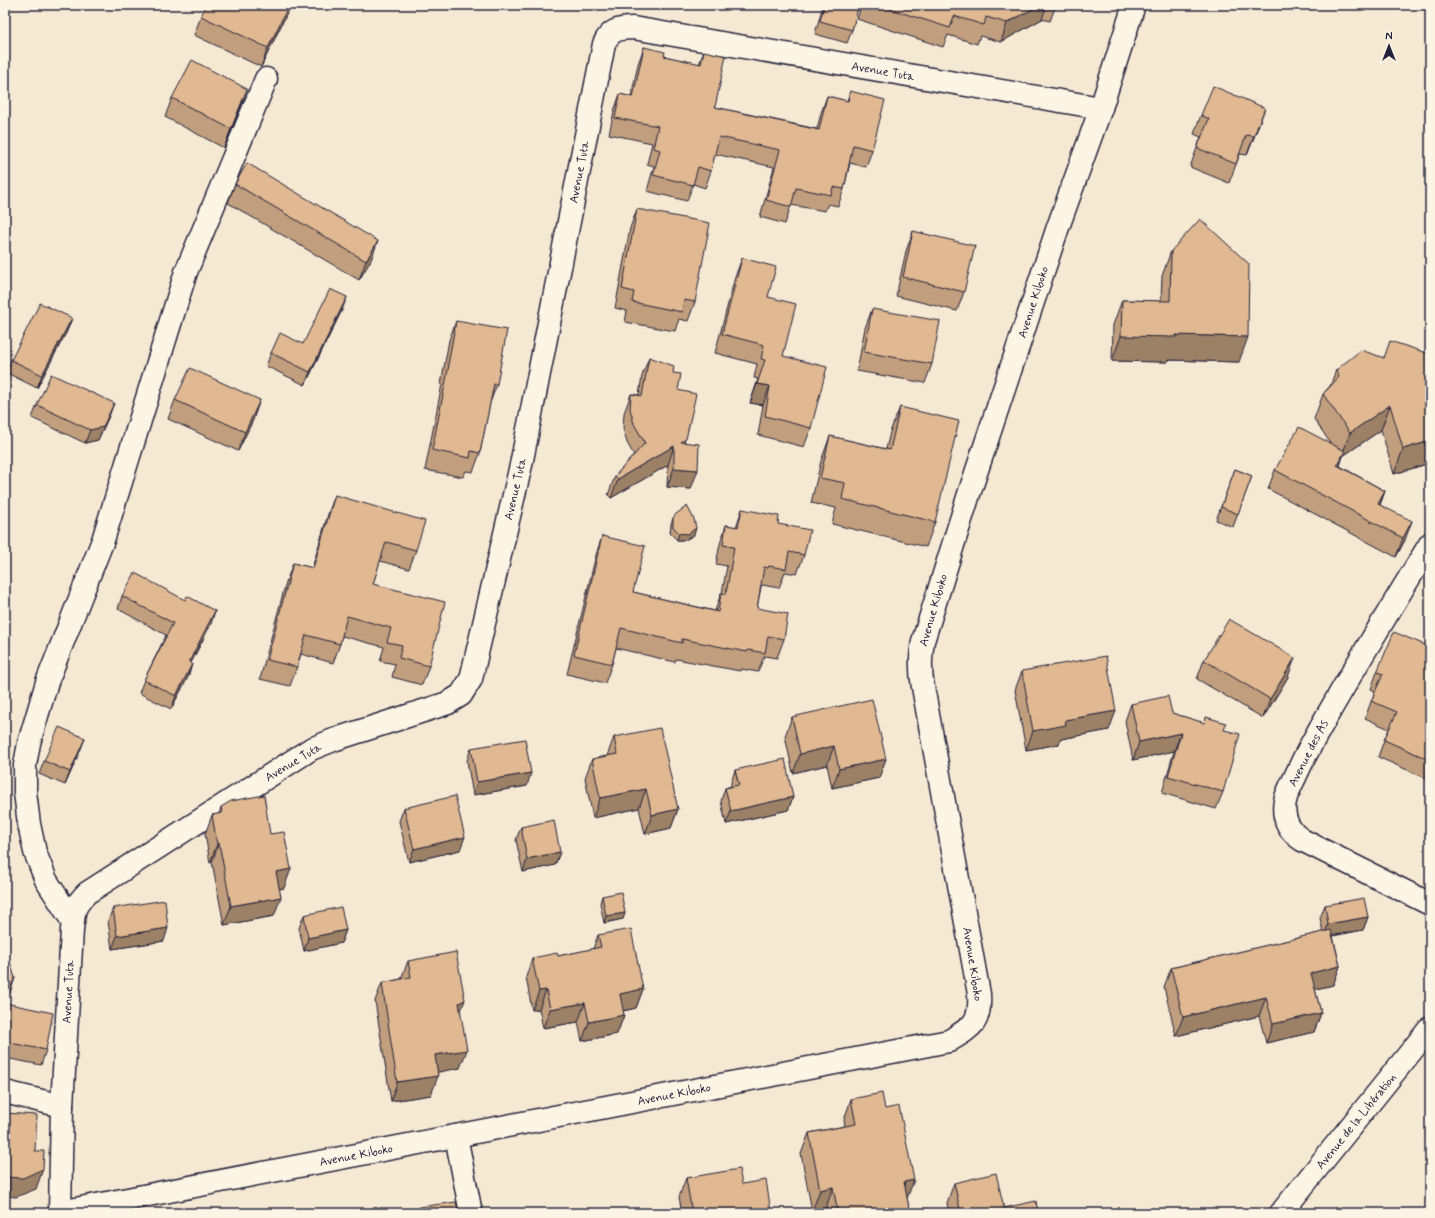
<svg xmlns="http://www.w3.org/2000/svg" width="1435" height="1218" font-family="Mynerve,sans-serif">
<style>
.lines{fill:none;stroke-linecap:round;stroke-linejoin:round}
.minor-casing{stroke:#22223b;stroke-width:25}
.tertiary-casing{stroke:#22223b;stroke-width:25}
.minor{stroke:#fcf5e5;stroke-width:22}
.tertiary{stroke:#fcf5e5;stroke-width:22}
.wall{fill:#c19e7d;stroke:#22223b}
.shaded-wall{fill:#9d8166;stroke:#22223b}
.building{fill:#e0b891;stroke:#22223b}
.labels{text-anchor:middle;stroke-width:3;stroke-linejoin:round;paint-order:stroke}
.street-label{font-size:12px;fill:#22223b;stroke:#fcf5e5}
</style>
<rect width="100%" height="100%" fill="#f6e9d4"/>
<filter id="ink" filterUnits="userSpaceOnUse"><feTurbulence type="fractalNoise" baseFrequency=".025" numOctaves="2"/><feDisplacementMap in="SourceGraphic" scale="8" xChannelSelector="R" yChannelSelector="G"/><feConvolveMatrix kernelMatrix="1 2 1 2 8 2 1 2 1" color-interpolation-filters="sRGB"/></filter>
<g filter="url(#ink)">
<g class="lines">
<defs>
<g id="minor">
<path d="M 1430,544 C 1395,601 1360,658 1327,716 C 1316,735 1305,755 1296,775 C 1292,784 1287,792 1285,801 C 1282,817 1288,831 1302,840 L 1430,904"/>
<path d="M 73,922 L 46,880 L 35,852 L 29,824 L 25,792 L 25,765 L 29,743 L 47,682 L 103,540 L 186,272 L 266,79"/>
<path d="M 5,1092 L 62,1106"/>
<path d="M 456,1136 L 471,1213"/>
<path d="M 60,1212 L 949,1041 C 972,1027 981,1023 979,994 L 923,687 C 920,671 920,657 923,641 L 969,494 L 1058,227 L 1101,108 L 1134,5"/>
<path d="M 60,1213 L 62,1106 L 72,930 C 74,911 73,907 87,893 L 311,749 L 336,739 L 448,703 L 461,695 L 471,679 L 521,465 L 604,44 C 610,30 619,28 633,28 L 1101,108"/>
</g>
<path id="tertiary" d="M 1281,1213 L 1430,1028"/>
</defs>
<use href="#minor" class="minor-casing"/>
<use href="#tertiary" class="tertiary-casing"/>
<use href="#minor" class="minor"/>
<use href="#tertiary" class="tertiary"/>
</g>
<g class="wall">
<path d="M 291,5 L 261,67 L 194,35 L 201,16 Z"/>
<path d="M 823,5 L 859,5 L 852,30 L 847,43 L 815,34 Z"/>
<path d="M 862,5 L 1056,5 L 1050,21 L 1042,19 L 1001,42 L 980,36 L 977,44 L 948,35 L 943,47 L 857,19 Z"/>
<path d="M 644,47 L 664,56 L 699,64 L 704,51 L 715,107 L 817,129 L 821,113 L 827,96 L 847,101 L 850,91 L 872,150 L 866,167 L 850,163 L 844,189 L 838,206 L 828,204 L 825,211 L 791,205 L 785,224 L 760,217 L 774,167 L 715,154 L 711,171 L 705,188 L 693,184 L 687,201 L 647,191 L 654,166 L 647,164 L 652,143 L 609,134 L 614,111 L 620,94 L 631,97 L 638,64 Z"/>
<path d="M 247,89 L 240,108 L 224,148 L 165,117 L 172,98 Z"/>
<path d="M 1201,115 L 1258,127 L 1247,155 L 1240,154 L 1229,183 L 1190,167 L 1201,137 L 1194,134 Z"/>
<path d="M 235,184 L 371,260 L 359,280 L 228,203 Z"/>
<path d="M 637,209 L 695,302 L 688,321 L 679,319 L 675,331 L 625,322 L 627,311 L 615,308 L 630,228 Z"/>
<path d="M 913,231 L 964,292 L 957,311 L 896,296 L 906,251 Z"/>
<path d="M 1171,251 L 1239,362 L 1168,360 L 1167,362 L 1112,361 L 1113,325 L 1122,300 L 1161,301 L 1162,276 Z"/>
<path d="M 742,258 L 768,297 L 783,356 L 811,428 L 804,447 L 758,435 L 763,405 L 750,403 L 758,379 L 754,378 L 757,364 L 715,353 L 735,277 Z"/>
<path d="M 872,309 L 932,364 L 925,383 L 857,371 L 865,328 Z"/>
<path d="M 342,310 L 305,385 L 266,366 L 271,353 L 303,344 Z"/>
<path d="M 72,318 L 67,331 L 37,388 L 7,373 L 11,360 Z"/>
<path d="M 456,321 L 497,384 L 490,403 L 480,453 L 473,472 L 466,471 L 463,477 L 425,470 L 442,384 L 441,384 L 449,340 Z"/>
<path d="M 1430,354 L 1430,463 L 1394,474 L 1381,430 L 1343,456 L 1340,466 L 1385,491 L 1380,505 L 1405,540 L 1396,557 L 1268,489 L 1275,470 L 1331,444 L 1314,419 L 1323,394 L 1330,386 L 1336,370 L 1384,357 Z"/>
<path d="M 649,357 L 673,373 L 678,390 L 691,489 L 667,487 L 668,465 L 611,498 L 608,495 L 615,476 L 634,455 L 627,443 L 623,428 L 624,413 L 631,394 L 639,395 L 642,376 Z"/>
<path d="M 175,400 L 253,420 L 238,451 L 168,419 Z"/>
<path d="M 114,403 L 109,416 L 98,440 L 85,443 L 32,418 L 37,405 Z"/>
<path d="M 900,407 L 935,522 L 926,547 L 832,524 L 836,508 L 811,503 L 821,461 L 830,436 L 886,449 L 890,432 Z"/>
<path d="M 1235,469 L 1252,476 L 1233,527 L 1216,520 Z"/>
<path d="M 335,495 L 416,550 L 409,569 L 380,561 L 373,584 L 429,666 L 422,685 L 392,677 L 395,664 L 380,661 L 384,647 L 342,636 L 340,644 L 333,663 L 301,654 L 297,667 L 290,686 L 260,679 L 286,582 L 293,563 L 312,568 L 328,514 Z"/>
<path d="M 742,509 L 778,524 L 804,555 L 797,574 L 785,572 L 779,588 L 762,585 L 761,587 L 757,608 L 784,639 L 777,658 L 764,656 L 758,672 L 741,669 L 740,671 L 676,659 L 675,662 L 616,648 L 612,664 L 605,683 L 567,674 L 596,555 L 602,536 L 633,592 L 715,611 L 721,593 L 722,593 L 727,566 L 716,564 L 720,544 L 726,525 L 736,527 Z"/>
<path d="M 673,518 L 694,535 L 685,540 L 677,540 L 670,533 L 671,524 Z"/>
<path d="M 122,596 L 211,624 L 191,663 L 192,664 L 188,677 L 171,709 L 139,693 L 144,680 L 166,635 L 118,609 Z"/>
<path d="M 1204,660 L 1288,677 L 1263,718 L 1197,679 Z"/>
<path d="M 1022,671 L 1109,730 L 1061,739 L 1059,744 L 1026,750 L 1015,690 Z"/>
<path d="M 1377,672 L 1430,687 L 1426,696 L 1430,697 L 1430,780 L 1378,757 L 1384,740 L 1389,729 L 1365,718 L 1375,691 L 1371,689 Z"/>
<path d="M 1131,704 L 1172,713 L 1224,730 L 1223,792 L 1216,809 L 1162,793 L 1174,751 L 1133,760 L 1125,721 Z"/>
<path d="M 792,717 L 879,778 L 832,788 L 827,765 L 793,773 L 785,736 Z"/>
<path d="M 614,737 L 678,809 L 671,828 L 645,834 L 639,808 L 593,818 L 585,778 L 592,759 L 607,756 Z"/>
<path d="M 85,738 L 80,751 L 65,785 L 39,774 L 44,761 Z"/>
<path d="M 471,748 L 527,786 L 473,795 L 467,761 Z"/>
<path d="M 735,770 L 793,797 L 788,810 L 726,824 L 721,801 L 725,788 L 731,786 L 731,783 Z"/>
<path d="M 221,807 L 270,834 L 284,888 L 279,889 L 274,916 L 224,925 L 212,862 L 210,863 L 205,834 L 212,815 L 219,814 Z"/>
<path d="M 404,808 L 460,850 L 409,862 L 399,821 Z"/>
<path d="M 521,827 L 560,852 L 555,865 L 523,872 L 516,840 Z"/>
<path d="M 602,896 L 625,913 L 623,919 L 604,923 L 600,903 Z"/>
<path d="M 1325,905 L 1368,917 L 1363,930 L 1333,936 L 1340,966 L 1333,985 L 1315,989 L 1321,1013 L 1314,1032 L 1266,1043 L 1259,1016 L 1176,1036 L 1164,987 L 1171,968 L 1323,932 L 1320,918 Z"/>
<path d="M 113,908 L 164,941 L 112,949 L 108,921 Z"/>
<path d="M 304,915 L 346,930 L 341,943 L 304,951 L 299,928 Z"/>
<path d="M 598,935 L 643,989 L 636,1008 L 623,1011 L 624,1015 L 617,1034 L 582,1041 L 578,1022 L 543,1028 L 539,1009 L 532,1010 L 526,977 L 532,958 L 558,956 L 593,949 Z"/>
<path d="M 408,961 L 460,1012 L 460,1068 L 437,1072 L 431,1095 L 391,1101 L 375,1001 L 382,983 L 401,979 Z"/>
<path d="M 5,1003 L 46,1050 L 41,1065 L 5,1058 Z"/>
<path d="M 851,1099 L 885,1109 L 907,1198 L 910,1213 L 827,1213 L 826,1208 L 812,1211 L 801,1154 L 809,1133 L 845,1126 L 844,1120 Z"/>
<path d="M 686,1178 L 742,1184 L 771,1212 L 771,1213 L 682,1213 L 679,1197 Z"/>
<path d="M 954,1183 L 1004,1208 L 1038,1213 L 949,1213 L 947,1203 Z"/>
<path d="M 419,1207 L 458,1213 L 417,1213 Z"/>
</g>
<g class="shaded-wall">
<path d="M 289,5 L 291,5 L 261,67 L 268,48 Z"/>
<path d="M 1040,5 L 1047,5 L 1042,19 L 1001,42 L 1007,23 Z"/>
<path d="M 247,89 L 240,108 L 224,148 L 231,129 Z"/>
<path d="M 1265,108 L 1258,127 L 1247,155 L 1254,136 Z"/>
<path d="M 378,241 L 371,260 L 359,280 L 366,261 Z"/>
<path d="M 347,297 L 342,310 L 305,385 L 310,372 Z"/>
<path d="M 72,318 L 67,331 L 37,388 L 42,375 Z"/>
<path d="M 1176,335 L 1248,337 L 1239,362 L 1168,360 L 1167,362 L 1112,361 L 1121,336 Z"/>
<path d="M 757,384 L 770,386 L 763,405 L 750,403 Z"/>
<path d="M 260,400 L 253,420 L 238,451 L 245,432 Z"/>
<path d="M 114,403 L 109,416 L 98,440 L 85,443 L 90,430 Z"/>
<path d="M 1390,405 L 1381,430 L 1343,456 L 1338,470 L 1337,465 L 1341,458 L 1350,433 Z"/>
<path d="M 1430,441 L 1430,463 L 1394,474 L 1403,449 Z"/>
<path d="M 674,446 L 668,465 L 611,498 L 618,479 Z"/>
<path d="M 674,468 L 698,470 L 691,489 L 667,487 Z"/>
<path d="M 1385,491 L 1378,510 L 1371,523 L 1378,504 Z"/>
<path d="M 1412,521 L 1405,540 L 1396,557 L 1403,538 Z"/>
<path d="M 696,528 L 694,535 L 685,540 L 677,540 L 679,533 Z"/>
<path d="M 215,611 L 211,624 L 184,675 L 189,662 Z"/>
<path d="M 1295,658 L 1288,677 L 1263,718 L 1270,699 Z"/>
<path d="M 192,664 L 188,677 L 171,709 L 176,696 Z"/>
<path d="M 1116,711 L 1109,730 L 1061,739 L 1059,744 L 1026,750 L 1033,731 L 1065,720 Z"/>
<path d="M 1181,733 L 1174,751 L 1133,760 L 1139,742 Z"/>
<path d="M 85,738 L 80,751 L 65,785 L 70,772 Z"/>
<path d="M 834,746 L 827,765 L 793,773 L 800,754 Z"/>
<path d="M 886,759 L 879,778 L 832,788 L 839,769 Z"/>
<path d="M 531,773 L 527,786 L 473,795 L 477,782 Z"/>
<path d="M 646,789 L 639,808 L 593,818 L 600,798 Z"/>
<path d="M 793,797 L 788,810 L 726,824 L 731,811 Z"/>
<path d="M 678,809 L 671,828 L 645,834 L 652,815 Z"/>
<path d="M 465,837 L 460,850 L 409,862 L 414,849 Z"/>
<path d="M 219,843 L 212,862 L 210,863 L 217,844 Z"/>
<path d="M 560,852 L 555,865 L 523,872 L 527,859 Z"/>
<path d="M 291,869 L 284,888 L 269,891 L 276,872 Z"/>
<path d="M 281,897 L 274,916 L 224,925 L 231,906 Z"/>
<path d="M 625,913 L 623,919 L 604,923 L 606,916 Z"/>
<path d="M 1368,917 L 1363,930 L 1324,937 L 1328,924 Z"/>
<path d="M 168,928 L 164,941 L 112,949 L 117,936 Z"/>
<path d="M 346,930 L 341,943 L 304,951 L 308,938 Z"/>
<path d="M 1340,966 L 1333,985 L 1304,992 L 1311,973 Z"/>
<path d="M 15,978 L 10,993 L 5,1002 L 5,997 Z"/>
<path d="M 643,989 L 636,1008 L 613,1013 L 620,994 Z"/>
<path d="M 546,990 L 539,1009 L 532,1010 L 539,991 Z"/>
<path d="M 1266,997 L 1259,1016 L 1176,1036 L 1183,1017 Z"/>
<path d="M 465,1000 L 458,1019 L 459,1003 Z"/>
<path d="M 585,1003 L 578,1022 L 543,1028 L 550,1009 Z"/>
<path d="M 1321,1013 L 1314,1032 L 1266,1043 L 1273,1024 Z"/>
<path d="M 624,1015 L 617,1034 L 582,1041 L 589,1022 Z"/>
<path d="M 467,1050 L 460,1068 L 428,1074 L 435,1055 Z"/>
<path d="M 438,1076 L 431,1095 L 391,1101 L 397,1082 Z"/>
<path d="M 43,1169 L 36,1189 L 16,1197 L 5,1196 L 5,1177 Z"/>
<path d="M 914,1180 L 906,1201 L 904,1182 Z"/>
<path d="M 833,1187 L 826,1208 L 812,1211 L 820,1190 Z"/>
</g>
<g class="building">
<path d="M 206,5 L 289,5 L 268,48 L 201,16 Z"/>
<path d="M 824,5 L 859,5 L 852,30 L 820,21 Z"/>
<path d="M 878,5 L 1040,5 L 1007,23 L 986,17 L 984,25 L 954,16 L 950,28 Z"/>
<path d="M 644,47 L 665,52 L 664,56 L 701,64 L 704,51 L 726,56 L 715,107 L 819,130 L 827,96 L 848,101 L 850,91 L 885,100 L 872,150 L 853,145 L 844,189 L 833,187 L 831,195 L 796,188 L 791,207 L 766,200 L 780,150 L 719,137 L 711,171 L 698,167 L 693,185 L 653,175 L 660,150 L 653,148 L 658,126 L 615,118 L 620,94 L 633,97 Z"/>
<path d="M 192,60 L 247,89 L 231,129 L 172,98 Z"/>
<path d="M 1213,86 L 1265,108 L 1254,136 L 1246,135 L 1236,164 L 1197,148 L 1209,119 L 1201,115 Z"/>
<path d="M 247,163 L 378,241 L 366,261 L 235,184 Z"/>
<path d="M 637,209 L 710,223 L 695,302 L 684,300 L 682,312 L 632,302 L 634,292 L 622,289 Z"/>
<path d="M 1200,219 L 1249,264 L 1248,337 L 1176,335 L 1176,337 L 1121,336 L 1122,300 L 1170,301 L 1171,251 Z"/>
<path d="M 913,231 L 975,246 L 964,292 L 903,277 Z"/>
<path d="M 742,258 L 776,267 L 768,297 L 796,304 L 783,356 L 827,367 L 811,428 L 765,416 L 770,386 L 757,384 L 765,360 L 761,359 L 764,345 L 722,334 Z"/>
<path d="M 330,289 L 347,297 L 310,372 L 271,353 L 280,333 L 303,344 Z"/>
<path d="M 40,303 L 72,318 L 42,375 L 11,360 Z"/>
<path d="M 872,309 L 940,321 L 932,364 L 864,352 Z"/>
<path d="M 456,321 L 507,330 L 497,384 L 494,384 L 480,453 L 471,451 L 470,458 L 432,450 L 449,365 L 448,365 Z"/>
<path d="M 1390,341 L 1430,354 L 1430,441 L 1403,449 L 1390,405 L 1350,433 L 1323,394 L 1339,377 L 1336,370 L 1361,350 L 1384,358 Z"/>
<path d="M 649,357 L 674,366 L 673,373 L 681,374 L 678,390 L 696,394 L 686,439 L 681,442 L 699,444 L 698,470 L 674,468 L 674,446 L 618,479 L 615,476 L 645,443 L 634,424 L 630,409 L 631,394 L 642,396 Z"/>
<path d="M 190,368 L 260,400 L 245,432 L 175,400 Z"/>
<path d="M 51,374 L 114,403 L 103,427 L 90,430 L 37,405 Z"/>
<path d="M 900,407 L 959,421 L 935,522 L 842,499 L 845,483 L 820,478 L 830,436 L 890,450 Z"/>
<path d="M 1299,427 L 1345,451 L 1337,465 L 1385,491 L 1378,504 L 1412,521 L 1403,538 L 1275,470 Z"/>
<path d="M 1235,469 L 1252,476 L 1238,514 L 1221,507 Z"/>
<path d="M 335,495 L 425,521 L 416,550 L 386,542 L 373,584 L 445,602 L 429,666 L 399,658 L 402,645 L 387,642 L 391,628 L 347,616 L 340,644 L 306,635 L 297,667 L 267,660 L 293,563 L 313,568 Z"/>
<path d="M 687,506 L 694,519 L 696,528 L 688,534 L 679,533 L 673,527 L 673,518 L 676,514 Z"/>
<path d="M 742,509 L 779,516 L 778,524 L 810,530 L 804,555 L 789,552 L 786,569 L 769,566 L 768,568 L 764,567 L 757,608 L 788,614 L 784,639 L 768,636 L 765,653 L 748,650 L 747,652 L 682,639 L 682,643 L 621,628 L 612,664 L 574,655 L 602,536 L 645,546 L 633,592 L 718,612 L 721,593 L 726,594 L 734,547 L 723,545 L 726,525 L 738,527 Z"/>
<path d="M 135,573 L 185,600 L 187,596 L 215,611 L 189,662 L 192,664 L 176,696 L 144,680 L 173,623 L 122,596 Z"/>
<path d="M 1229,619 L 1295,658 L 1270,699 L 1204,660 Z"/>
<path d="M 1394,632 L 1430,647 L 1430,685 L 1426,695 L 1430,697 L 1430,760 L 1384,740 L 1397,712 L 1371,701 L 1383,674 L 1377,672 Z"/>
<path d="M 1106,656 L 1116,711 L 1065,720 L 1066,725 L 1033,731 L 1022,671 Z"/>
<path d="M 1168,696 L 1172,713 L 1205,723 L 1206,717 L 1226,723 L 1224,730 L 1240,734 L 1223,792 L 1168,776 L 1181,733 L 1139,742 L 1131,704 Z"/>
<path d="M 872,699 L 886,759 L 839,769 L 834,746 L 800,754 L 792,717 Z"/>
<path d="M 59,727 L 85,738 L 70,772 L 44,761 Z"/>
<path d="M 660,728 L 678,809 L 652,815 L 646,789 L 600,798 L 592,759 L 617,754 L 614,737 Z"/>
<path d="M 525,739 L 531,773 L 477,782 L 471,748 Z"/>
<path d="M 785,759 L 793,797 L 731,811 L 725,788 L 739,785 L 735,770 Z"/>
<path d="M 264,795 L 270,834 L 284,832 L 291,869 L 276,872 L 281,897 L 231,906 L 219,843 L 217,844 L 212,815 L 222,813 L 221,807 L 231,801 Z"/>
<path d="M 455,796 L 465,837 L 414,849 L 404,808 Z"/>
<path d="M 554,820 L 560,852 L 527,859 L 521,827 Z"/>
<path d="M 621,892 L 625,913 L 606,916 L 602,896 Z"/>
<path d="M 1364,898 L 1368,917 L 1328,924 L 1325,905 Z"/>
<path d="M 165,900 L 168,928 L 117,936 L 113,908 Z"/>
<path d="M 341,907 L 346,930 L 308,938 L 304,915 Z"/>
<path d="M 631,929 L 643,989 L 620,994 L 624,1015 L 589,1022 L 585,1003 L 550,1009 L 546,990 L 539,991 L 532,958 L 557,953 L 558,956 L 601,947 L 598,935 Z"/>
<path d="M 1331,930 L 1340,966 L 1311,973 L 1321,1013 L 1273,1024 L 1266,997 L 1183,1017 L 1171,968 Z"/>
<path d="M 456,952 L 465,1000 L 459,1003 L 467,1050 L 435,1055 L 438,1076 L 397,1082 L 382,983 L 411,977 L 408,961 Z"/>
<path d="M 10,962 L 15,978 L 5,997 L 5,964 Z"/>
<path d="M 5,1003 L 53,1013 L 46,1050 L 5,1042 Z"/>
<path d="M 882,1093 L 885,1109 L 899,1106 L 914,1180 L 904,1182 L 910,1213 L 838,1213 L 833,1187 L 820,1190 L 809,1133 L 856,1124 L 851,1099 Z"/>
<path d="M 5,1113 L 37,1115 L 35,1151 L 44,1151 L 43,1169 L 23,1178 L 5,1177 Z"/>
<path d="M 739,1169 L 742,1184 L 766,1180 L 771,1212 L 767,1213 L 692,1213 L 686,1178 Z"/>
<path d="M 996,1173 L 1004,1208 L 1036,1201 L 1038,1213 L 961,1213 L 954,1183 Z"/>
<path d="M 456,1202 L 458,1213 L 420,1213 L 419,1207 Z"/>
</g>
</g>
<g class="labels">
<g class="street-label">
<text transform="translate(883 71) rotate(10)" y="4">Avenue Tuta</text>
<text transform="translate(579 172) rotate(-79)" y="4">Avenue Tuta</text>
<text transform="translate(1033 302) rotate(-72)" y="4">Avenue Kiboko</text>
<text transform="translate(515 489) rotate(-77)" y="4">Avenue Tuta</text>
<text transform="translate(933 610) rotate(-74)" y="4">Avenue Kiboko</text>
<text transform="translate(1308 753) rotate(-63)" y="4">Avenue des As</text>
<text transform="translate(293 762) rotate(-31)" y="4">Avenue Tuta</text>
<text transform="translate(973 964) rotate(81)" y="4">Avenue Kiboko</text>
<text transform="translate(68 992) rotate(-87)" y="4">Avenue Tuta</text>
<text transform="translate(674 1094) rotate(-11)" y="4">Avenue Kiboko</text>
<text transform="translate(1356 1121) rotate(-51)" y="4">Avenue de la Libération</text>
<text transform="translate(356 1155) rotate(-11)" y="4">Avenue Kiboko</text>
</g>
</g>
<rect width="1435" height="1218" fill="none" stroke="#fcf5e5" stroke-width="20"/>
<rect x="10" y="10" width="1415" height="1198" fill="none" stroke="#22223b" stroke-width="1.5" filter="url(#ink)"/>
<g transform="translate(1389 46)" stroke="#fcf5e5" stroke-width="3" paint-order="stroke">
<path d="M0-3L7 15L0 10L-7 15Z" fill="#22223b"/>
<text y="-6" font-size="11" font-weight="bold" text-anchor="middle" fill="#22223b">N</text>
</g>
</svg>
